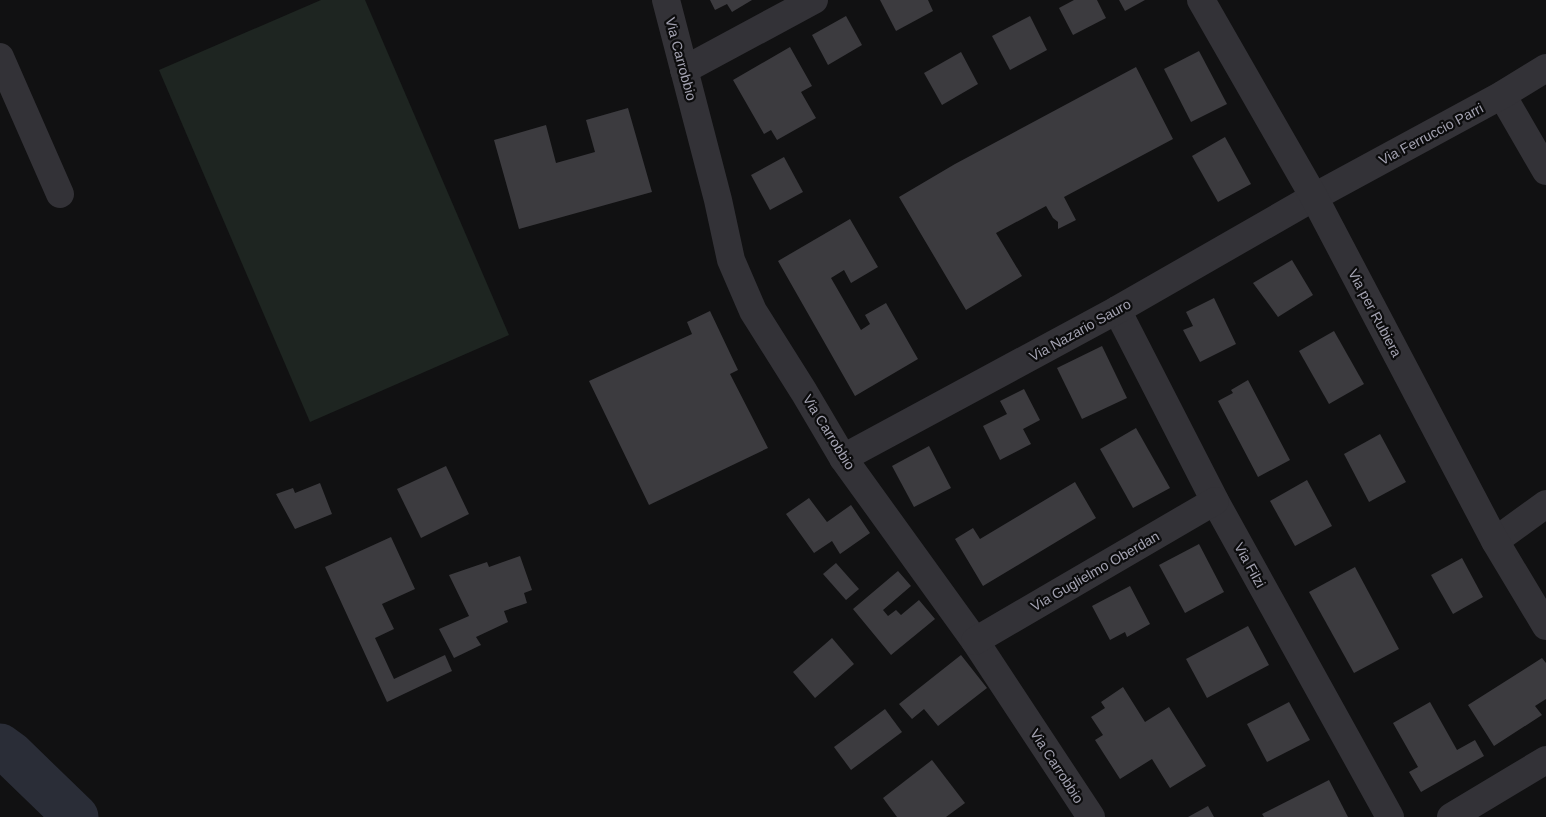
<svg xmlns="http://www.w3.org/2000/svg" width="1546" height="817" font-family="Arial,sans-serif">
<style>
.green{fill:#1e2521}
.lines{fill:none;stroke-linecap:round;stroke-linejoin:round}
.river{stroke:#2a2d37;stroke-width:45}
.building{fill:#3c3b3f}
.minor{stroke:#333237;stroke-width:28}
.tertiary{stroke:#333237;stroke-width:28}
.labels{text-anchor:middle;stroke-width:4.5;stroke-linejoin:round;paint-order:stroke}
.street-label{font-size:14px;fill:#a4a3b2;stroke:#0c0c0d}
</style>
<rect width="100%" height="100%" fill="#111112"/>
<path class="green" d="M 321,0 L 365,0 L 509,335 L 310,422 L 159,70 Z"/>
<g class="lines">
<path class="river" d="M 0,746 L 11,754 L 76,817"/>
</g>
<g class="building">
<path d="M 710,0 L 752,0 L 732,12 L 727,4 L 715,10 Z"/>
<path d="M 880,0 L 928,0 L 933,11 L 896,31 Z"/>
<path d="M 1074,0 L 1097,0 L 1106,18 L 1073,35 L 1059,8 Z"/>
<path d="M 1119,0 L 1145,0 L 1125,11 Z"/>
<path d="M 846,16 L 862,45 L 828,65 L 812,35 Z"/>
<path d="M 1030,16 L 1047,50 L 1010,70 L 992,36 Z"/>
<path d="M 790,47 L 812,86 L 801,92 L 816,118 L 777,140 L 771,130 L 764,134 L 733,80 Z"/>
<path d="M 1199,51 L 1227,104 L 1191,122 L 1164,69 Z"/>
<path d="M 961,52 L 978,84 L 942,105 L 924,73 Z"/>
<path d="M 1136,67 L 1173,139 L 1064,197 L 1076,220 L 1058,229 L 1058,222 L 1053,218 L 1046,206 L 996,233 L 1022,276 L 966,310 L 899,197 L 955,164 Z"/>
<path d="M 628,108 L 652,192 L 519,229 L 494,140 L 546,125 L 556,163 L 595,152 L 586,120 Z"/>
<path d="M 1225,137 L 1251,184 L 1218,202 L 1192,156 Z"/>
<path d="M 784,157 L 803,192 L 770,210 L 751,175 Z"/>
<path d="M 850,219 L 878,267 L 851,283 L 844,270 L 831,278 L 861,330 L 870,324 L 865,315 L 886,303 L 918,359 L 855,396 L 778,261 Z"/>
<path d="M 1292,260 L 1313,295 L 1278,317 L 1253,283 Z"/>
<path d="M 1214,298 L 1236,344 L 1200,362 L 1183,330 L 1193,326 L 1186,312 Z"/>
<path d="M 710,311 L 738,370 L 730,374 L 768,448 L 649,505 L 589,381 L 692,334 L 687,322 Z"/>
<path d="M 1334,331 L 1364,384 L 1329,404 L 1299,351 Z"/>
<path d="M 1102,346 L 1127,398 L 1082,419 L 1057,368 Z"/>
<path d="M 1248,380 L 1290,460 L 1258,477 L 1218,401 L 1233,393 L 1231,390 Z"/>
<path d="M 1024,389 L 1040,420 L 1023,429 L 1031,444 L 1000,460 L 983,426 L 1007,414 L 1000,401 Z"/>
<path d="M 1136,428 L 1170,488 L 1133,508 L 1100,449 Z"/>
<path d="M 1380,434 L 1406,482 L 1369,502 L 1344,454 Z"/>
<path d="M 929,446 L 951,488 L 914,507 L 892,466 Z"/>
<path d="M 446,466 L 469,514 L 421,538 L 397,489 Z"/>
<path d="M 1307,480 L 1332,526 L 1295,546 L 1270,501 Z"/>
<path d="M 1075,482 L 1096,518 L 983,586 L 955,539 L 973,528 L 980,539 Z"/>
<path d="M 320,483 L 332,514 L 295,529 L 276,494 L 293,488 L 295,493 Z"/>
<path d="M 809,498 L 827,522 L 851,505 L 870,533 L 840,554 L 832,541 L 814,553 L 786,514 Z"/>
<path d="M 391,537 L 415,589 L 382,604 L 394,629 L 375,638 L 394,679 L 445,655 L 452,671 L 387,702 L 325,567 Z"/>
<path d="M 1199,544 L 1224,592 L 1185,613 L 1159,565 Z"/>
<path d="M 520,556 L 532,590 L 524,593 L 527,603 L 504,611 L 508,622 L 476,637 L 481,645 L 454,658 L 439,629 L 469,616 L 449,575 L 487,562 L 489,567 Z"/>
<path d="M 1462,558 L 1483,597 L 1453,614 L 1431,575 Z"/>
<path d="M 836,563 L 859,589 L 846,600 L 823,574 Z"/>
<path d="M 1355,567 L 1399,649 L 1354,673 L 1309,592 Z"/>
<path d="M 898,571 L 911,586 L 883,610 L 888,616 L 896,610 L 901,615 L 919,600 L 935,619 L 891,655 L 853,609 Z"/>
<path d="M 1130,586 L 1150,624 L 1127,637 L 1125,632 L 1110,640 L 1092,606 Z"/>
<path d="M 1248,626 L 1269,665 L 1207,698 L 1186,659 Z"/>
<path d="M 832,638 L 854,664 L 815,698 L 793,672 Z"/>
<path d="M 961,655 L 987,688 L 938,726 L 924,709 L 912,719 L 899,704 Z"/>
<path d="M 1542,658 L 1546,663 L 1546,699 L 1535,706 L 1542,715 L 1494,746 L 1468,705 Z"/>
<path d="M 1123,687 L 1145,722 L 1169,707 L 1206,766 L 1170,788 L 1152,759 L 1120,779 L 1095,740 L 1103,735 L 1091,717 L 1105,708 L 1101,702 Z"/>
<path d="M 1289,702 L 1310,740 L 1267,762 L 1247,724 Z"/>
<path d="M 1430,702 L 1457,750 L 1475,740 L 1484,756 L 1421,792 L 1409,772 L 1418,767 L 1393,723 Z"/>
<path d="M 885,709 L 902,732 L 851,770 L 834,747 Z"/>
<path d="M 932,760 L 965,803 L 946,817 L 897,817 L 883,798 Z"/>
<path d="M 1329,780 L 1348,817 L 1264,817 L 1262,814 Z"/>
<path d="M 1208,806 L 1214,817 L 1188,817 Z"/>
</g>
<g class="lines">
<g class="minor">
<path d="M 666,0 L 718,200 L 731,260 L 753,311 L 804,392 L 843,458 L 975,641 L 1091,817"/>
<path d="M 0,57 L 60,194"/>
<path d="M 684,70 L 814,0"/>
<path d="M 1502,95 L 1546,171"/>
<path d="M 1117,310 L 1215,501 L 1390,817"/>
<path d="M 843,458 L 1117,310 L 1314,197 L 1502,95 L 1546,68"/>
<path d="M 1495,541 L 1546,504"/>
<path d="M 975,641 L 1215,501"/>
<path d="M 1451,817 L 1546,760"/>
</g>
<path class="tertiary" d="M 1201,0 L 1314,197 L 1495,541 L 1546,626"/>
</g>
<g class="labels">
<g class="street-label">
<text transform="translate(681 59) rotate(75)" y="5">Via Carrobbio</text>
<text transform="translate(1431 134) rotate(-28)" y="5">Via Ferruccio Parri</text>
<text transform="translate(1375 313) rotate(62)" y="5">Via per Rubiera</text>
<text transform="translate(1080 330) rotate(-29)" y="5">Via Nazario Sauro</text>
<text transform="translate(829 432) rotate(58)" y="5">Via Carrobbio</text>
<text transform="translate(1250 565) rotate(61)" y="5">Via Filzi</text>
<text transform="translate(1095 571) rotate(-30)" y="5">Via Guglielmo Oberdan</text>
<text transform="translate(1057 766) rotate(57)" y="5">Via Carrobbio</text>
</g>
</g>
</svg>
